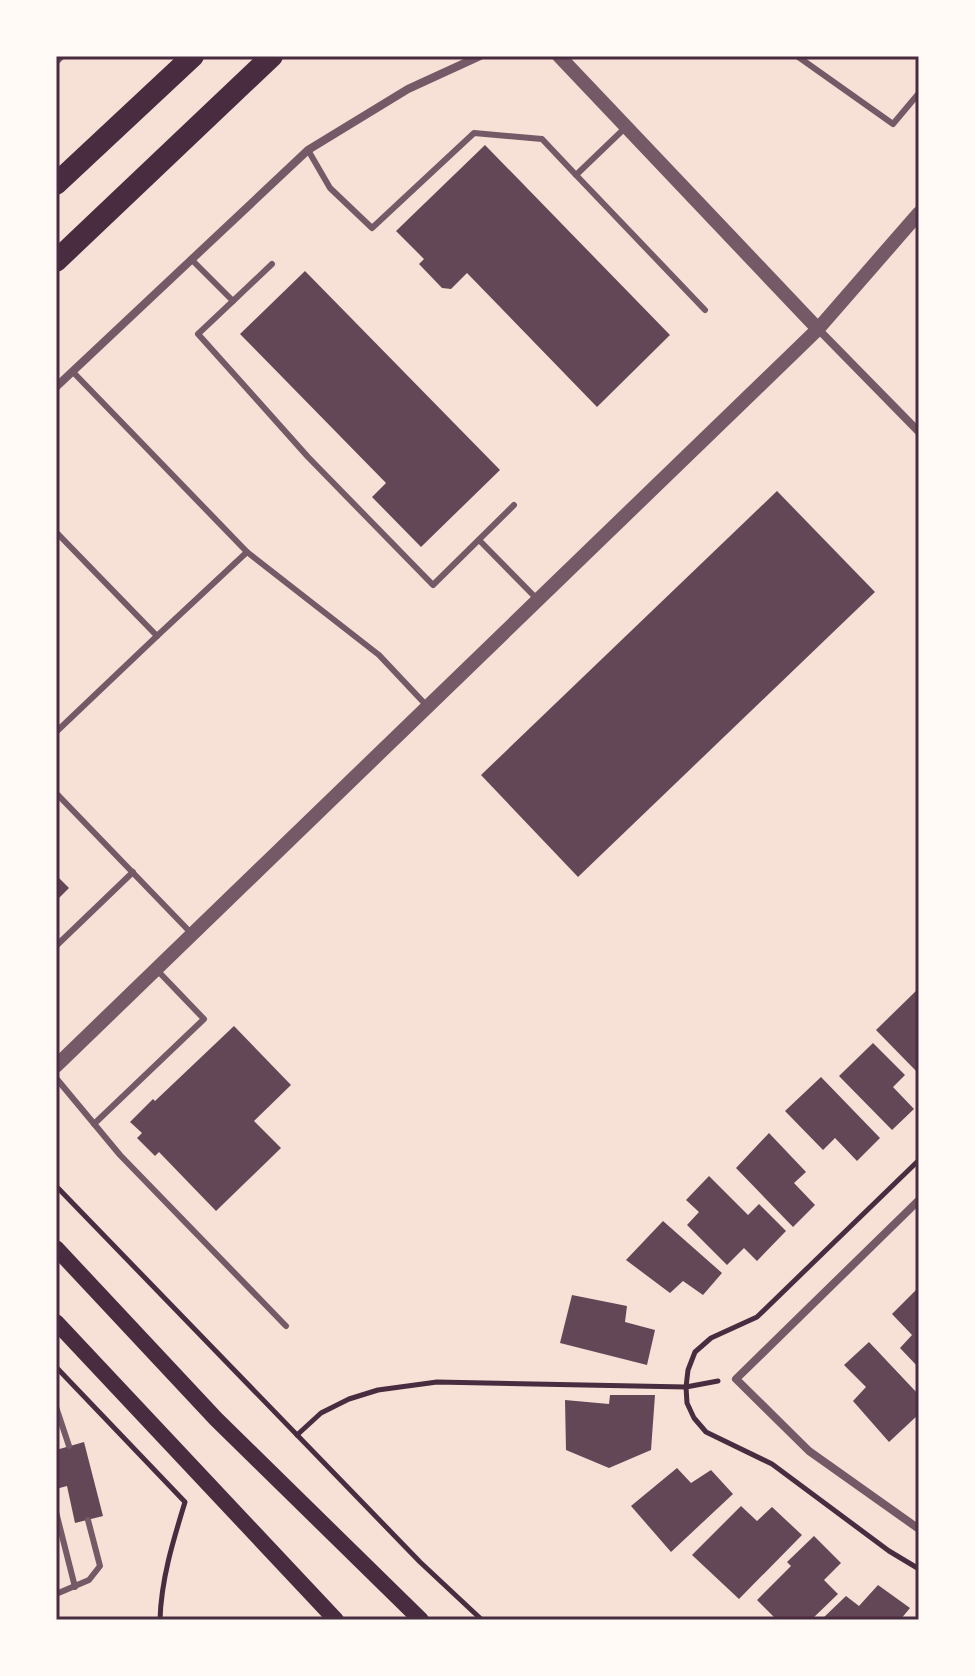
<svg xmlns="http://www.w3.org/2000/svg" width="975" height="1676" font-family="Roboto,sans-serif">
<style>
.building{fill:#644757}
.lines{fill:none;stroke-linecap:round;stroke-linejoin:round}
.path{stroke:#4a2c40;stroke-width:5}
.service{stroke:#755966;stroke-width:6}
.minor{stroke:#755966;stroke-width:8}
.tertiary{stroke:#755966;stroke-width:14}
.secondary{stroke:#4a2c40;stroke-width:16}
.trunk{stroke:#4a2c40;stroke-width:22}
.neatline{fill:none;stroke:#4a2c40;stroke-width:3}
</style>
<rect width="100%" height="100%" fill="#f7e1d7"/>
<g class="building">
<path d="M 485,145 L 670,335 L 597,407 L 467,273 L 451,289 L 442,288 L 419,264 L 424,259 L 396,231 Z"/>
<path d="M 305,271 L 500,470 L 421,547 L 372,497 L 386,483 L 240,334 Z"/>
<path d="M 777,491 L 875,592 L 578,877 L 481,775 Z"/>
<path d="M 56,875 L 69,888 L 56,901 Z"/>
<path d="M 919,988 L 919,1074 L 876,1030 Z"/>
<path d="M 234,1026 L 291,1085 L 254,1121 L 281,1148 L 216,1211 L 159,1152 L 155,1156 L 137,1138 L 142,1133 L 130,1122 L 153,1099 L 155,1101 Z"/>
<path d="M 873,1043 L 905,1075 L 893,1087 L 914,1109 L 892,1130 L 839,1076 Z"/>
<path d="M 821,1077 L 880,1138 L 857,1161 L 835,1138 L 823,1150 L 785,1111 Z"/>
<path d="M 769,1133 L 806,1172 L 794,1183 L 815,1205 L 793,1227 L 736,1168 Z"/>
<path d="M 709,1176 L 748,1215 L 759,1204 L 786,1231 L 757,1261 L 744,1248 L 727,1265 L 687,1225 L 699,1212 L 686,1200 Z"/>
<path d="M 663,1221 L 722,1273 L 703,1295 L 683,1281 L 670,1293 L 626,1260 Z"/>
<path d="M 916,1290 L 919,1293 L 919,1368 L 900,1348 L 912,1335 L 892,1314 Z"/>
<path d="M 572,1295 L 627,1306 L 625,1322 L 655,1330 L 647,1365 L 560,1343 Z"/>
<path d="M 869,1342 L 919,1395 L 919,1414 L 889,1442 L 853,1401 L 866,1387 L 844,1365 Z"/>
<path d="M 610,1395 L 655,1395 L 651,1450 L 609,1468 L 566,1450 L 565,1400 L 609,1404 Z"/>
<path d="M 84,1442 L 103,1516 L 75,1523 L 67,1486 L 56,1489 L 56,1450 Z"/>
<path d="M 677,1468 L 691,1483 L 711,1470 L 733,1494 L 671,1552 L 631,1506 Z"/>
<path d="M 741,1506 L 757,1521 L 772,1507 L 802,1535 L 739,1599 L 692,1555 Z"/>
<path d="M 814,1536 L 841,1563 L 824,1580 L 838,1594 L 811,1620 L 777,1620 L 757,1600 L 791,1566 L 787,1562 Z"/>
<path d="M 878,1585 L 910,1608 L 900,1620 L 821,1620 L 846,1596 L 859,1606 Z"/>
</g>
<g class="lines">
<g class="path">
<path d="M 919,1160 L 757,1317 L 711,1338 L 695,1352 L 688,1370 L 686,1387 L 687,1403 L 694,1418 L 706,1432 L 772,1464 L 889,1551 L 919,1569"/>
<path d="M 56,1186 L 420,1562 L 482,1620"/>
<path d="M 56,1367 L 185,1502 C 173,1541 161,1580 160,1620"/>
<path d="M 297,1435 L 321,1413 L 349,1399 L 378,1390 L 437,1382 L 686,1387 L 718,1381"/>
</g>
<g class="service">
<path d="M 797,56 L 893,124 L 919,93"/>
<path d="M 308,150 L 330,188 L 372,228 L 474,133 L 542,139 L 576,175 L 626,127"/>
<path d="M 576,175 L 705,310"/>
<path d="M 191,259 L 233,301 L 198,334 L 308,457 L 433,585 L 514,505"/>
<path d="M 233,301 L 272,264"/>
<path d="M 73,372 L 247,552 L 379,655 L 427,706"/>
<path d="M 56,532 L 157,636 L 56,732"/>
<path d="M 479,540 L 538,600"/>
<path d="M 157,636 L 247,552"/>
<path d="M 56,793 L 192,934"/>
<path d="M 56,946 L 133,872"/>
<path d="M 56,1078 L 120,1155 L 286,1326"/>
<path d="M 94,1124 L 204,1019 L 156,969"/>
<path d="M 56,1407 L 69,1446"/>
<path d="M 56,1512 L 75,1587"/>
<path d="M 56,1594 L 89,1580 L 100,1566 L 88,1520"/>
</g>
<g class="minor">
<path d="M 56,61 L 61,56"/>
<path d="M 818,329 L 919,432"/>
<path d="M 56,387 L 308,150 L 408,89 L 480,56"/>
<path d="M 919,1200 L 736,1379 L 809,1451 L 919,1529"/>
</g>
<g class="tertiary">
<path d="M 559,56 L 818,329"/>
<path d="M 56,1066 L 818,329 L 919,213"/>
</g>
<g class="secondary">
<path d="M 56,1248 L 216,1419 L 421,1620"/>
<path d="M 56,1322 L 336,1620"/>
</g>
<g class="trunk">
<path d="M 56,184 L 193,56"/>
<path d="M 56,261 L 272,56"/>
</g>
</g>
<rect width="975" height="1676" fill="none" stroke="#fffaf5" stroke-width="116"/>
<rect x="58" y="58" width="859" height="1560" class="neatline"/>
</svg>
